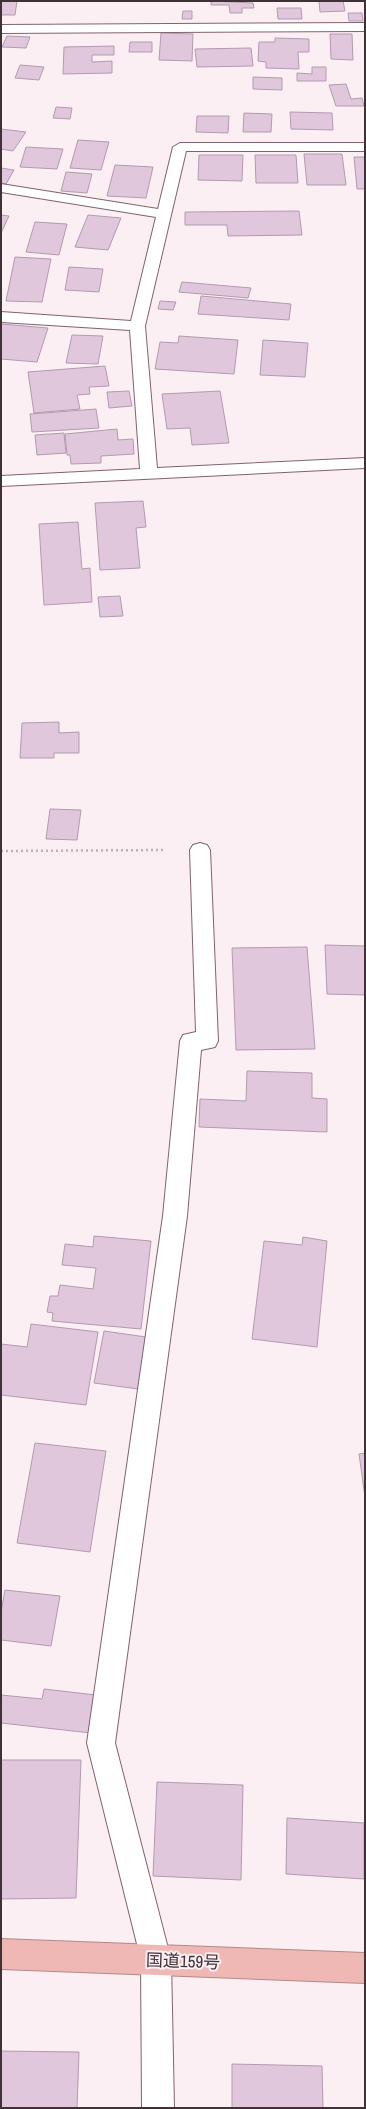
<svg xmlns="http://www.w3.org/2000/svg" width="366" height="2109" font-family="'Archivo Narrow','Noto Sans JP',sans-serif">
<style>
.building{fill:#e0c7db;stroke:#b39bae}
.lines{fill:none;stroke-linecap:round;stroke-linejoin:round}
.minor-casing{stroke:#80636c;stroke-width:2}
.highway-casing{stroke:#b28989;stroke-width:2}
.path{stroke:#beb1b5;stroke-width:2.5;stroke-dasharray:2 3;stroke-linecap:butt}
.minor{fill:#fff;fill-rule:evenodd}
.highway{fill:#f0b8b5;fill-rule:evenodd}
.labels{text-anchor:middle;stroke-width:4;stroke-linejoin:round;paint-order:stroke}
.near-street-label{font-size:17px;fill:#3f3236;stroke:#fceff3}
</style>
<rect width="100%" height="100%" fill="#fceff3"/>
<g class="building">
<path d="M 1,1 L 17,1 L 15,15 L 1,15 Z"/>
<path d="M 211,1 L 253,3 L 254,8 L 242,8 L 242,13 L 230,13 L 229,5 L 211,5 Z"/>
<path d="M 319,1 L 343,1 L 345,11 L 320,12 Z"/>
<path d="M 277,8 L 301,8 L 302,19 L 278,19 Z"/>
<path d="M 183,11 L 192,11 L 192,19 L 182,19 Z"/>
<path d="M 348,13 L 362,13 L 363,21 L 349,21 Z"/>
<path d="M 161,33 L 193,34 L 192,61 L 159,60 Z"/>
<path d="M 330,34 L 352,34 L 353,60 L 331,59 Z"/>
<path d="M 7,36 L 30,37 L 26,48 L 2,47 Z"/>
<path d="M 275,38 L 309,39 L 309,52 L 298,52 L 299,69 L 266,68 L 266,62 L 258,61 L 259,42 L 275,42 Z"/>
<path d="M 130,42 L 152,42 L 152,52 L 129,52 Z"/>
<path d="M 114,46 L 114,55 L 92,55 L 92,62 L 112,61 L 112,73 L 63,74 L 64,47 Z"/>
<path d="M 251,48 L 253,66 L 197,67 L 195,49 Z"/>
<path d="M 20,65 L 44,67 L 39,80 L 15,78 Z"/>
<path d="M 312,67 L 326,67 L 326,81 L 297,81 L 297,73 L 312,74 Z"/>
<path d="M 253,77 L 282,78 L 282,90 L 253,89 Z"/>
<path d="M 346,84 L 351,99 L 362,98 L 364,106 L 336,106 L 329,85 Z"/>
<path d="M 56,107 L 72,108 L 70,119 L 53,118 Z"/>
<path d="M 290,112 L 332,113 L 333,130 L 291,129 Z"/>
<path d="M 244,113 L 272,114 L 271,132 L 243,132 Z"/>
<path d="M 197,116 L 229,116 L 228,133 L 196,132 Z"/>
<path d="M 1,129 L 26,132 L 13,151 L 1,149 Z"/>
<path d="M 78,140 L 109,142 L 101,170 L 70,168 Z"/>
<path d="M 26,147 L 63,149 L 57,169 L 20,167 Z"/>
<path d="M 304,154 L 342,154 L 346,185 L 307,185 Z"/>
<path d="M 199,155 L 243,155 L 242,181 L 198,180 Z"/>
<path d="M 255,155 L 296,155 L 298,183 L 256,183 Z"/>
<path d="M 354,157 L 365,157 L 365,189 L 357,189 Z"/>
<path d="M 115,165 L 153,167 L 146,198 L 107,196 Z"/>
<path d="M 1,168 L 14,170 L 6,184 L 1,183 Z"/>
<path d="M 66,172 L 92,174 L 87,193 L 61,191 Z"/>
<path d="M 299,211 L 302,235 L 228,236 L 227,225 L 185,225 L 185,212 Z"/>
<path d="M 1,215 L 9,216 L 1,233 Z"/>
<path d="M 88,215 L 121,218 L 108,250 L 75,247 Z"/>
<path d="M 35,222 L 67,224 L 59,255 L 26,252 Z"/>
<path d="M 15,257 L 51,259 L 42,302 L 6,301 Z"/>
<path d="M 69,267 L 103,269 L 99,292 L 65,290 Z"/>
<path d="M 182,282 L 251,288 L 248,298 L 179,292 Z"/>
<path d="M 201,296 L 291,304 L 289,320 L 198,314 Z"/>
<path d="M 160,301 L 176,302 L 173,310 L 158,309 Z"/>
<path d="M 1,324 L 48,328 L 37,362 L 1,359 Z"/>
<path d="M 72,335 L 103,336 L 98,364 L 66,363 Z"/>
<path d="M 179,336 L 238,340 L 234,374 L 155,369 L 160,342 L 178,343 Z"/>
<path d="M 263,340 L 308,343 L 305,377 L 260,375 Z"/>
<path d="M 105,366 L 109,386 L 89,387 L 90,394 L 77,395 L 80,409 L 34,413 L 28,372 Z"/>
<path d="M 129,391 L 132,406 L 109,408 L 107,392 Z"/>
<path d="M 220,391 L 229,443 L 192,445 L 190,428 L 167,429 L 162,394 Z"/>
<path d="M 96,409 L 99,428 L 32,432 L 30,414 Z"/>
<path d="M 117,429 L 118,440 L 133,439 L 134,454 L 101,456 L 101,463 L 71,464 L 70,455 L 67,455 L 65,434 Z"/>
<path d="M 64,433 L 66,453 L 37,455 L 35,435 Z"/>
<path d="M 143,501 L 146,527 L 136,528 L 140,568 L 100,570 L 95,503 Z"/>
<path d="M 78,522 L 82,569 L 90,568 L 92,602 L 44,605 L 39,524 Z"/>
<path d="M 120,596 L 123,616 L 100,617 L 98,597 Z"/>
<path d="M 59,722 L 59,733 L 79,732 L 79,753 L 54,753 L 54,758 L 20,758 L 22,723 Z"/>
<path d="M 50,809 L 81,810 L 77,840 L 46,839 Z"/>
<path d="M 325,945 L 365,946 L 365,995 L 327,994 Z"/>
<path d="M 307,947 L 315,1049 L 236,1050 L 232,948 Z"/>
<path d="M 247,1071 L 312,1073 L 312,1098 L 327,1099 L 327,1132 L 199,1127 L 200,1099 L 246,1101 Z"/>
<path d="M 94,1236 L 151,1241 L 141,1329 L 52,1321 L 53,1313 L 47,1312 L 50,1296 L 58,1296 L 60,1285 L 93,1289 L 96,1268 L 62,1265 L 65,1244 L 93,1247 Z"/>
<path d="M 303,1237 L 327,1241 L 317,1347 L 252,1339 L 264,1241 L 302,1245 Z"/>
<path d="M 31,1324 L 98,1332 L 86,1405 L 1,1395 L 1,1344 L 27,1347 Z"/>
<path d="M 104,1331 L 146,1337 L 138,1389 L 94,1383 Z"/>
<path d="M 35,1443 L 106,1451 L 90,1552 L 17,1543 Z"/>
<path d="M 365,1453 L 365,1497 L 359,1454 Z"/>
<path d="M 5,1590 L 60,1596 L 51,1646 L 1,1640 L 1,1612 Z"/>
<path d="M 44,1689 L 96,1695 L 91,1733 L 1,1723 L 1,1695 L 42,1699 Z"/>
<path d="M 1,1760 L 81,1760 L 76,1898 L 1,1899 Z"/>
<path d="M 157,1782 L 243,1785 L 241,1880 L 153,1876 Z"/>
<path d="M 287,1818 L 364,1823 L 364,1879 L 286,1874 Z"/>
<path d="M 1,2051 L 79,2052 L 77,2108 L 1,2108 Z"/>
<path d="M 232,2064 L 322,2066 L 323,2108 L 232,2108 Z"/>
</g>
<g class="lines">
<defs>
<g id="minor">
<path d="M 365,23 L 365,31 L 1,33 L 1,25 Z"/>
<path d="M 180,143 L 365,143 L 365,151 L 186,151 L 145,326 L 157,468 L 365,458 L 365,468 L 1,486 L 1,476 L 140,469 L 130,330 L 1,322 L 1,312 L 131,321 L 156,217 L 1,192 L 1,184 L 158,209 L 173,147 Z"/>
<path d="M 200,843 L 207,845 L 210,850 L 218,1041 L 215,1047 L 201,1050 L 187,1216 L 115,1743 L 171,1960 L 174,2108 L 142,2108 L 141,1960 L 87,1743 L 163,1216 L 180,1041 L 183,1035 L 196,1032 L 190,850 L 193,845 Z"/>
</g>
<path id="highway" d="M 1,1939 L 365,1953 L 365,1983 L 1,1969 Z"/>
</defs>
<use href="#minor" class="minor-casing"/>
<use href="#highway" class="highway-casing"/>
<path class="path" d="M 1,851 L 166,850"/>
<use href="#minor" class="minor"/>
<use href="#highway" class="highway"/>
</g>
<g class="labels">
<g class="near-street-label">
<text transform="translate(183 1961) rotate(2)" y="6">国道159号</text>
</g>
</g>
<rect width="366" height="2109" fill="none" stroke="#3f3236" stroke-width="4"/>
</svg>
